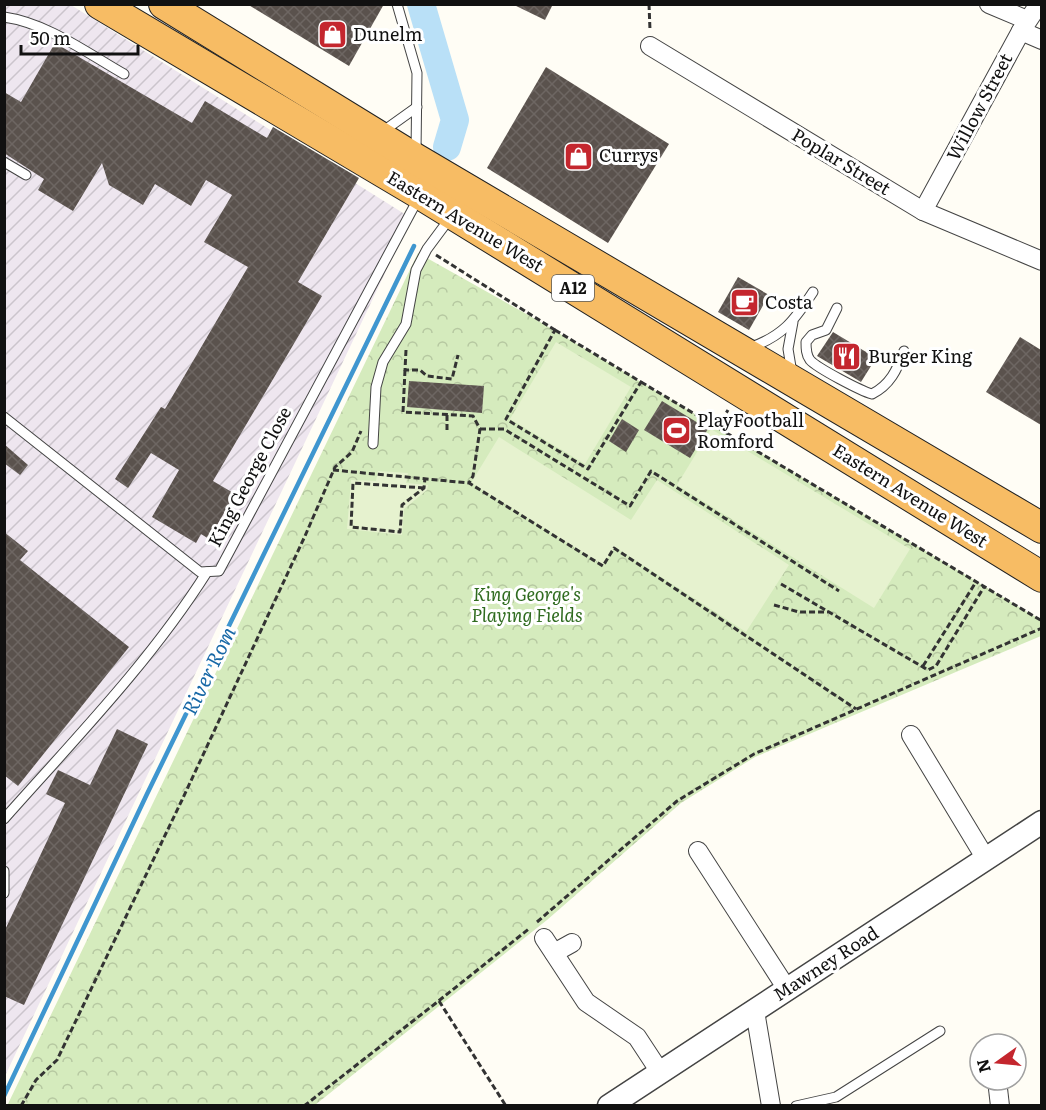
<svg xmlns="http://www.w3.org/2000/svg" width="1046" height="1110" font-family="Literata,serif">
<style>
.industrial{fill:url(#industrial-furrows)}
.park{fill:url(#park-crowns)}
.pitch{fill:#e6f2cf}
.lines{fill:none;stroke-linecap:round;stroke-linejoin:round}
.stream{stroke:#3f96cf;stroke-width:4.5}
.river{stroke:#b9e0f7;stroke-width:28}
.building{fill:url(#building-cross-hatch)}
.service-casing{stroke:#444;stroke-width:11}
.minor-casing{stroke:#444;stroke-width:20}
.tertiary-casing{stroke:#444;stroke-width:25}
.trunk-casing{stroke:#222;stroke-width:32}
.path{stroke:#333;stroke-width:3;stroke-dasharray:6 3;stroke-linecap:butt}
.service{stroke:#fff;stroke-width:9}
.minor{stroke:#fff;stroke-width:18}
.tertiary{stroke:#fff;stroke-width:22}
.trunk{stroke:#f7bc64;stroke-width:30}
.labels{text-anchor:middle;stroke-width:6;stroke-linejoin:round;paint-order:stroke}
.shield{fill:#fff;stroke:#585858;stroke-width:1.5}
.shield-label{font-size:16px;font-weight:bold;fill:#111}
.poi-label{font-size:18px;fill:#111;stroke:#fff;text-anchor:start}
.street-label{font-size:18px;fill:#111;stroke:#fff}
.park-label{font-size:18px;font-style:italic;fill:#2f6b1f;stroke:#fff}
.water-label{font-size:20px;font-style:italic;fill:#1768a6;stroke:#fff}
</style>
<defs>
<pattern id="industrial-furrows" width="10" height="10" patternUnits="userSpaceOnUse" patternTransform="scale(1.5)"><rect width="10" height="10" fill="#eee6ef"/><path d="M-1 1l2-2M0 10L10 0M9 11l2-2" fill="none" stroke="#cbc4cc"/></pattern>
<pattern id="park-crowns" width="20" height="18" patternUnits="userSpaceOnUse" patternTransform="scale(1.5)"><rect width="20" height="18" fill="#d5ebbd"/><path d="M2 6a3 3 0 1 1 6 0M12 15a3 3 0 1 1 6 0" fill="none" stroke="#b6c8a1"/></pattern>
<pattern id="building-cross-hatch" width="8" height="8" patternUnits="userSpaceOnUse" patternTransform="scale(1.5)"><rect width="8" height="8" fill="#5a524d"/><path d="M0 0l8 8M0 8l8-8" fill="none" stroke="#6d6662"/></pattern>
</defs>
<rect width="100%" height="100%" fill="#fffdf5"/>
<path class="industrial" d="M 5,5 L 71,5 L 411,218 L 5,1076 Z"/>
<path class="park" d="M 418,253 L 530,316 L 1041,620 L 1041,636 L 755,757 L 681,803 L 547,920 L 315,1105 L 7,1106 Z"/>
<g class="pitch">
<path d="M 556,342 L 631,387 L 585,464 L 510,419 Z"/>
<path d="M 711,429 L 910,549 L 874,608 L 677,485 Z"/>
<path d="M 499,437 L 631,520 L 657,480 L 789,565 L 746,632 L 615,547 L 603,565 L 471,483 Z"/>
<path d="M 378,471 L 408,473 L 406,483 L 428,485 L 427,490 L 404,509 L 402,535 L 347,529 L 351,480 L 376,481 Z"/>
</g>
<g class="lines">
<path class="stream" d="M 4,1096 L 147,794 L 414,246"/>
<path class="river" d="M 421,4 L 455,120 L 447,147"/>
</g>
<g class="building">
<path d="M 247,4 L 384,4 L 349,66 Z"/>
<path d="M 512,4 L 553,4 L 545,20 Z"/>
<path d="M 55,43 L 192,123 L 205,101 L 267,138 L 273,127 L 359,178 L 298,282 L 322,296 L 213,481 L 235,494 L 209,539 L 201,534 L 196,543 L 152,517 L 179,470 L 151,453 L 128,488 L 115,479 L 161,407 L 165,409 L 248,267 L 204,242 L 232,195 L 206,180 L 191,206 L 155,184 L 143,205 L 109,185 L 102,163 L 73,211 L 38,190 L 44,179 L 4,153 L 4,92 L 21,102 Z"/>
<path d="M 546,67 L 669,144 L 608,243 L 487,168 Z"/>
<path d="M 738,277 L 769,295 L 749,330 L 718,312 Z"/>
<path d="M 833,332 L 876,358 L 861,382 L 817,356 Z"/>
<path d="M 1020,337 L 1041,350 L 1041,425 L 986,392 Z"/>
<path d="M 409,381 L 484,386 L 482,413 L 407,407 Z"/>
<path d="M 662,401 L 708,429 L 690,458 L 644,430 Z"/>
<path d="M 622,419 L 639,430 L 626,452 L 609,441 Z"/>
<path d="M 4,444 L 28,465 L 20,475 L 4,463 Z"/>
<path d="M 4,532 L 28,551 L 20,560 L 129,647 L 18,786 L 4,775 Z"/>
<path d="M 117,729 L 148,744 L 24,1005 L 4,996 L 4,932 L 65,803 L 46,794 L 58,770 L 90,785 Z"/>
</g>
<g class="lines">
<defs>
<g id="service">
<path d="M 397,4 L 417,73 L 416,152"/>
<path d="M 4,17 C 47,23 87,53 124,74"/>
<path d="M 382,132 L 417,107"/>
<path d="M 4,162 L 26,175"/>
<path d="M 837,308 L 826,330 L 812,335 L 806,342 C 806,348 806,355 810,360 C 817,368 861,391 872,394 C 890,385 897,370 904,351"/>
<path d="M 749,348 C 783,336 794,321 813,292"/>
<path d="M 792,373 L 788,349 L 793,322"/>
<path d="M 4,417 L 200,572 L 219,571 L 418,199"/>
<path d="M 373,444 L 376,387 L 383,362 L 406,324 L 416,270 L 427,249 L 450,218"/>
<path d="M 4,819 C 75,739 150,662 207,572"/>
<path d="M 4,871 L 4,893"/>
<path d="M 796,1106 L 836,1097 L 940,1031"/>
</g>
<g id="minor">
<path d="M 989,4 L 1027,20"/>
<path d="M 1021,31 L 1042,40"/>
<path d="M 650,46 L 923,211 L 1042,261"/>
<path d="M 923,211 L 1021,31 L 1039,4"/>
<path d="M 911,735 L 986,859"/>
<path d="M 698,851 L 787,989"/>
<path d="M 544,938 L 586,1002 L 637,1037 L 660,1072"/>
<path d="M 554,953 L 572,943"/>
<path d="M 755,1011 L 771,1106"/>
<path d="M 997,1080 L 1000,1106"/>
</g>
<path id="tertiary" d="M 609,1106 L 1042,822"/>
<g id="trunk">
<path d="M 100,4 L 420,194 L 1042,577"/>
<path d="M 164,4 L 416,159 L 1042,528"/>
</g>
</defs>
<use href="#service" class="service-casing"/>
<use href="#minor" class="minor-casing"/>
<use href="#tertiary" class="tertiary-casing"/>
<use href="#trunk" class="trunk-casing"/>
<g class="path">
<path d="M 649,4 L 650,30"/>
<path d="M 436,255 L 555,330"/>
<path d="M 555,330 L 641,382 L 588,469 L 506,419 Z"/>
<path d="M 406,350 L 405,370 L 420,370 L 427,376 L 452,379 L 458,355"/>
<path d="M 405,370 L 403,412 L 473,416 L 480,429 L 473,476 L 469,483"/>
<path d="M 641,382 L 1042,621"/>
<path d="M 447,415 L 447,433"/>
<path d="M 717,428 L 728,410"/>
<path d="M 480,429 L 504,429 L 630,506 L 651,471 L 839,591"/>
<path d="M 333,470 L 469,483 L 603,566 L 614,548 L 856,709"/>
<path d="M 424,488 L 353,483 L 351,527 L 400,532 L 402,505 L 424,488 L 425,478"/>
<path d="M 781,584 L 928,670 L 936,666 L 984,587"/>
<path d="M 774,605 L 799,612 L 828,612"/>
<path d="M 923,666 L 976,582"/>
<path d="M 537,922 L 677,801 L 754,754 L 1042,628"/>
<path d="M 439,1001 L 506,1106"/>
<path d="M 21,1106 L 36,1080 L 57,1060 L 182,800 L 305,536 L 335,467 L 352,452 L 361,431"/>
<path d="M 304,1106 L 436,1003 L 530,928"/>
</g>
<use href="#service" class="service"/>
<use href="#minor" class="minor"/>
<use href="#tertiary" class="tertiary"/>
<use href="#trunk" class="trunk"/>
</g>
<defs>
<symbol id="shop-square" viewBox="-11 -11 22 22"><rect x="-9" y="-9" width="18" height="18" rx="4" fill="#c4262e" stroke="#fff"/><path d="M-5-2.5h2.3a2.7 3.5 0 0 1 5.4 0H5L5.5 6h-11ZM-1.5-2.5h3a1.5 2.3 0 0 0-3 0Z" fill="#fff"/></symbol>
<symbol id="cafe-square" viewBox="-11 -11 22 22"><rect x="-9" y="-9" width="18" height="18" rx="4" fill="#c4262e" stroke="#fff"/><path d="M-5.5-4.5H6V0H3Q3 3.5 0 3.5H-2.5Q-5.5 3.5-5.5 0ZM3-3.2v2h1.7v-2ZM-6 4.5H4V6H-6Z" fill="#fff"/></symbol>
<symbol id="restaurant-square" viewBox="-11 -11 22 22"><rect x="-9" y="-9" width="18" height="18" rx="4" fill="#c4262e" stroke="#fff"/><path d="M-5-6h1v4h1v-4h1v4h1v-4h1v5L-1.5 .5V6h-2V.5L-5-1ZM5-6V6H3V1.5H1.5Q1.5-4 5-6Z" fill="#fff"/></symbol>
<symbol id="stadium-square" viewBox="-11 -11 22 22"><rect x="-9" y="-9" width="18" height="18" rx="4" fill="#c4262e" stroke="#fff"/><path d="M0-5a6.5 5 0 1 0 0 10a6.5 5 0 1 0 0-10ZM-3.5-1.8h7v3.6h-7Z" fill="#fff"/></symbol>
</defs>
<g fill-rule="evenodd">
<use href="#shop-square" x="316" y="18" width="33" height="33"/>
<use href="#shop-square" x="562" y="140" width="33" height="33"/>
<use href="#cafe-square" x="728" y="286" width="33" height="33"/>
<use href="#restaurant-square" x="830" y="340" width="33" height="33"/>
<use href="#stadium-square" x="660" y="414" width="33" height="33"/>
</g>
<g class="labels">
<rect class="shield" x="552" y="275" width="42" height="26" rx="4.5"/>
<g class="shield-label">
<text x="573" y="294">A12</text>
</g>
<g class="poi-label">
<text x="353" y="41">Dunelm</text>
<text x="599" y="162">Currys</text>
<text x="765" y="309">Costa</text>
<text x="868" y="363">Burger King</text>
<text x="697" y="427">PlayFootball<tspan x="697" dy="21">Romford</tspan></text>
</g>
<g class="street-label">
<text transform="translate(980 107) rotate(-62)" y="6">Willow Street</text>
<text transform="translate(841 162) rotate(31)" y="6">Poplar Street</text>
<text transform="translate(465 222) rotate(31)" y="6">Eastern Avenue West</text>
<text transform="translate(250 477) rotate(-62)" y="6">King George Close</text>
<text transform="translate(910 496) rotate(32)" y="6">Eastern Avenue West</text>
<text transform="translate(826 964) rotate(-33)" y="6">Mawney Road</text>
</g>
<g class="park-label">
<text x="527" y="601">King George's<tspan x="527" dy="21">Playing Fields</tspan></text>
</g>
<g class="water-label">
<text transform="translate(209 671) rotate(-64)" y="7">River Rom</text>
</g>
</g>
<rect width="1046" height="1110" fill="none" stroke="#111111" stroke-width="12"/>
<g transform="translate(998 1062) rotate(255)"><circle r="28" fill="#ffffff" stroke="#a0a0a0" stroke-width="1.5"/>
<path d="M0-4.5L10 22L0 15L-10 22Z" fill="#c4262e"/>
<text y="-9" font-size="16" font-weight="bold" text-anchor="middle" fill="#111111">N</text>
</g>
<path d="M21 45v9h117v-9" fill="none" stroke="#111111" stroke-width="3"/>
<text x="30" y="45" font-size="18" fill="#111111" stroke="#ffffff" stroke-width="4.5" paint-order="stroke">50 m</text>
</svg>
